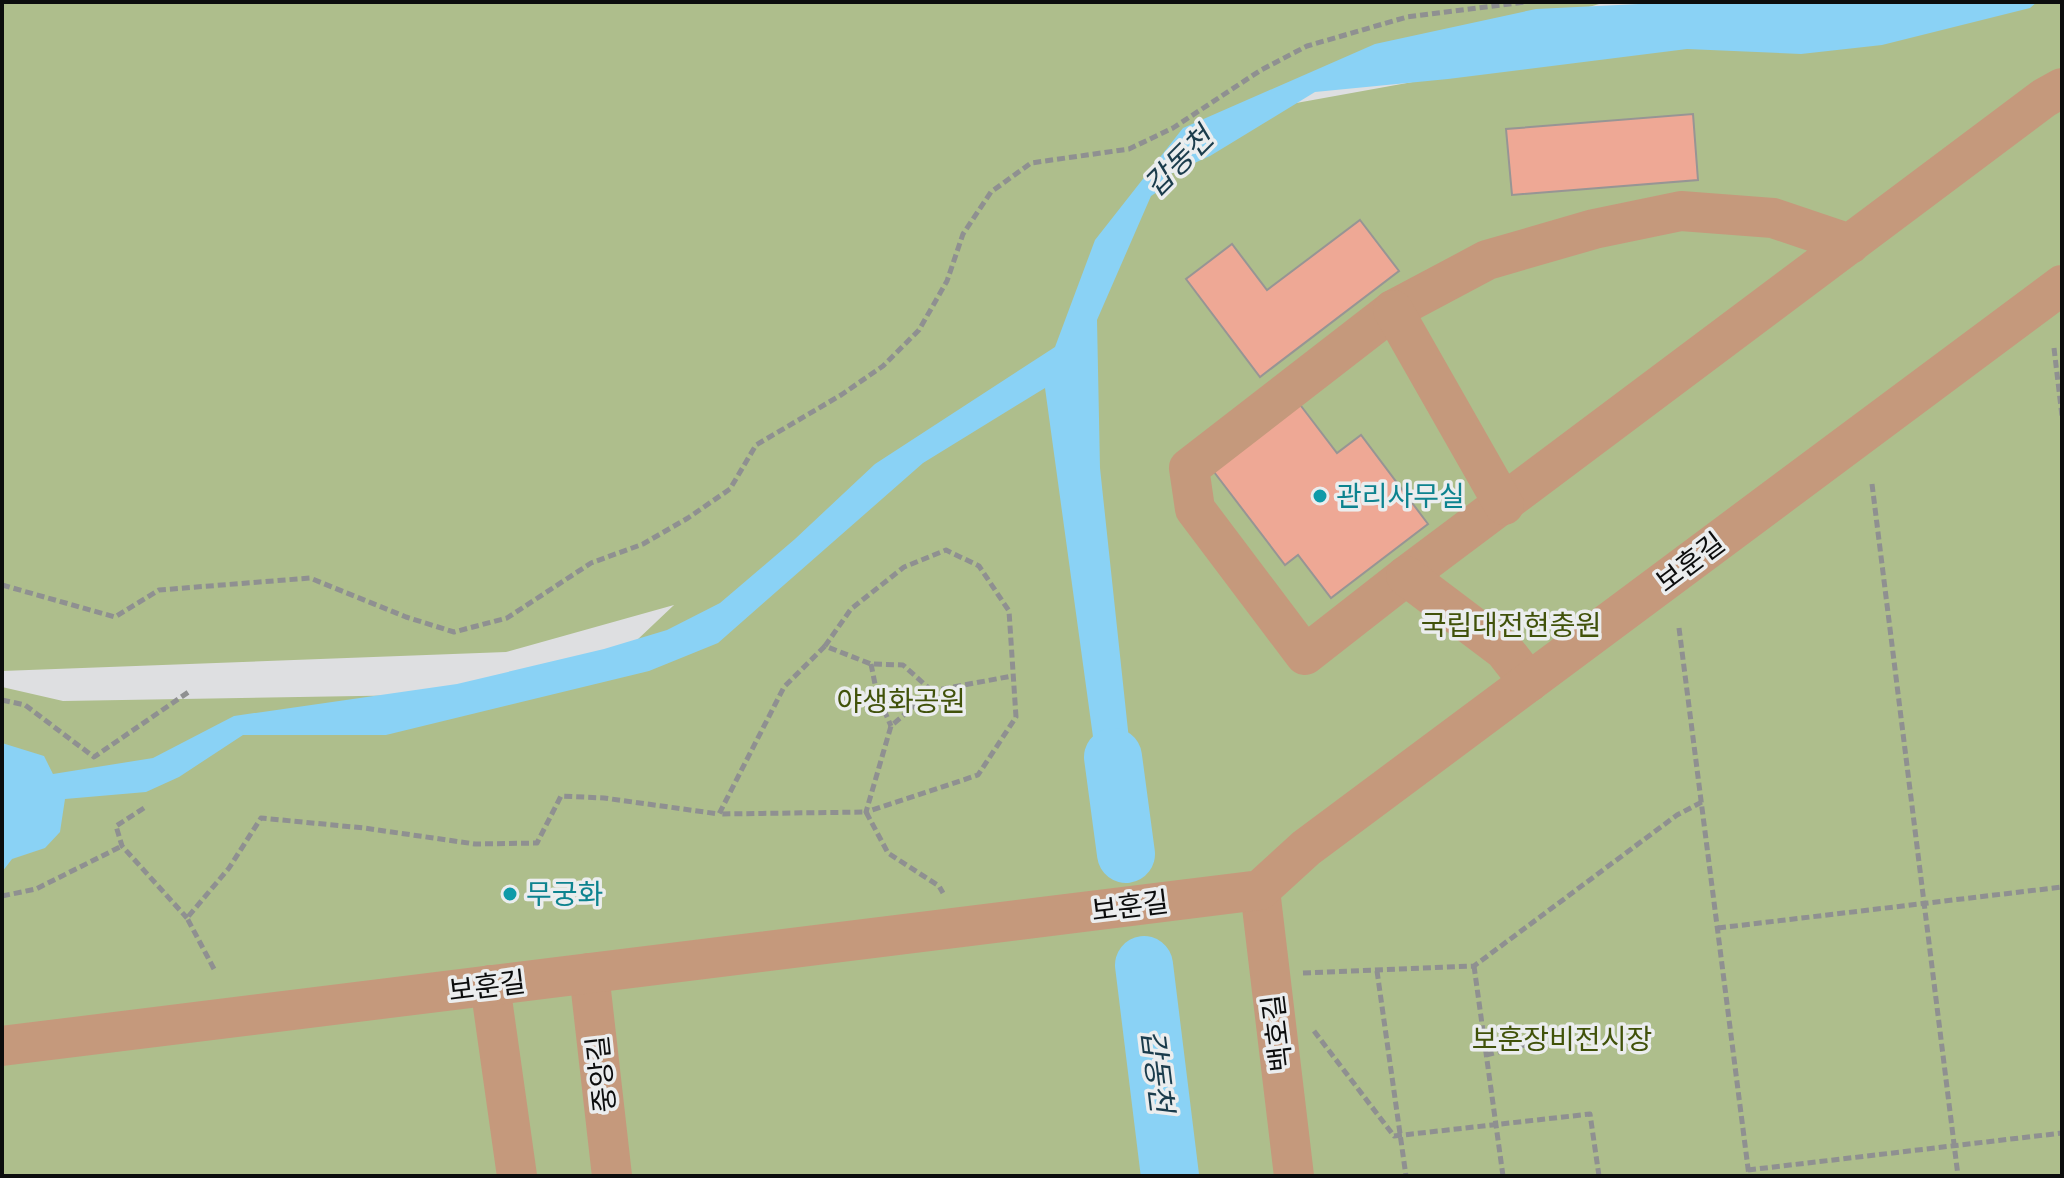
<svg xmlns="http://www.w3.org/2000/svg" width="2064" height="1178" font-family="Mulish,'Noto Sans KR',sans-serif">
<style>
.green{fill:#aebe8c}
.water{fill:#8ad2f5}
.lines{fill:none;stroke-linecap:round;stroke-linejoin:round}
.river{stroke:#8ad2f5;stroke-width:58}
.building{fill:#eea895;stroke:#979594;stroke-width:2}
.path{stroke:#8f9091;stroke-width:5;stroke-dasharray:8 4;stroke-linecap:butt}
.minor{stroke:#c5997c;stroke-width:40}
.culture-dot{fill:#0f9aa8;stroke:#ebedee;stroke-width:3}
.labels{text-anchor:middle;stroke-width:7;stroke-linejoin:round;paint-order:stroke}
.culture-label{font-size:28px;fill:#0d838f;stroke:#ebedee;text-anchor:start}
.street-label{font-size:28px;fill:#0c0d0d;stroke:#ebedee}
.park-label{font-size:28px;fill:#41520a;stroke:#ebedee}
.water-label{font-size:30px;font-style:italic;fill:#1b3c4c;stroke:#ebedee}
</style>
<rect width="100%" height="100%" fill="#dedfe1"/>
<path class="green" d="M 2,2 L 1606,2 L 1203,120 L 1855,2 L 2062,2 L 2062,1176 L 2,1176 L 2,687 L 63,701 L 532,693 L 598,677 L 674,605 L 506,652 L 2,671 Z"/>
<g class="water">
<path d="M 1680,2 L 2037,2 L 2030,8 L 1882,45 L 1801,54 L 1687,49 L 1448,79 L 1315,92 L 1210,156 L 1168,175 L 1171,183 L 1151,196 L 1097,320 L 1100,468 L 1138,824 L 1132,832 L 1122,837 L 1113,833 L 1105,824 L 1045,388 L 923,463 L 718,643 L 649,671 L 386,735 L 243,735 L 179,777 L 146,792 L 65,799 L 60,832 L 45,848 L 12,859 L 2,872 L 2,743 L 44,756 L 53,774 L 153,758 L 234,716 L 457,684 L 604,649 L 667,630 L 720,603 L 795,539 L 875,464 L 1055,347 L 1095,240 L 1183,128 L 1375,44 L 1536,9 Z"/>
<path d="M 1147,982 L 1158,986 L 1165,1003 L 1188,1176 L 1157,1176 L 1134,1005 L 1138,990 Z"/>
</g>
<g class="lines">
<g class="river">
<path d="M 1113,757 L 1126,854"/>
<path d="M 1144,965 L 1170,1176"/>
</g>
</g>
<g class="building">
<path d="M 1693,114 L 1698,180 L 1512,195 L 1506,129 Z"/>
<path d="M 1360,220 L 1399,271 L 1260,377 L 1186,279 L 1232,244 L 1267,290 Z"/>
<path d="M 1298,402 L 1337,453 L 1361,435 L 1428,524 L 1331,598 L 1298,555 L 1285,565 L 1211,468 Z"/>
</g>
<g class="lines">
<g class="path">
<path d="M 2054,348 L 2062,416"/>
<path d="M 1872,484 L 1958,1176"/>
<path d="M 2,585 L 115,617 L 159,590 L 310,578 L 406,617 L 454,632 L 507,618 L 591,563 L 643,544 L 688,518 L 730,489 L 756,445 L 841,395 L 883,366 L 919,330 L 947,281 L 963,234 L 991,192 L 1031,163 L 1129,149 L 1173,128 L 1261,70 L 1307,46 L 1407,17 L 1526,2"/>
<path d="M 1679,628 L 1749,1176"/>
<path d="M 825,646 L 784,687 L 719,814 L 866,812 L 888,853 L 939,886 L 943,893"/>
<path d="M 871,664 L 877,694 L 891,726"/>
<path d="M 932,691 L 903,665 L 871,664 L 825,646 L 851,609 L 904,567 L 946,550 L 979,566 L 1009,611 L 1016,717 L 978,775 L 866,812 L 891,726 L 932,691 L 1012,676"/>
<path d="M 2,700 L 25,705 L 94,757 L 190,691"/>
<path d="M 144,808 L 116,826 L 122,846 L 187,918"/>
<path d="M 2,896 L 36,889 L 122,846"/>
<path d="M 1718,928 L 2062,887"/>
<path d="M 1474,966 L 1503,1176"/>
<path d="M 214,969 L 187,918 L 229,868 L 261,818 L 364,828 L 475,844 L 537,843 L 561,796 L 604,798 L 719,814"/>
<path d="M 1377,971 L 1406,1176"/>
<path d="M 1303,973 L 1474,966 L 1677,815 L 1702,802"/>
<path d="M 1314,1031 L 1394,1136 L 1590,1114 L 1599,1176"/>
<path d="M 1486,1055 L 1540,1041 L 1537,1029"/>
<path d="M 1748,1170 L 2062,1133"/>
</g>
<g class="minor">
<path d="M 1850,244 L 1773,218 L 1681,211 L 1594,229 L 1487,260 L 1393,310 L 1189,468 L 1195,509 L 1305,655 L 1406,576 L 2044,98 L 2062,88"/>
<path d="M 1393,310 L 1504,505"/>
<path d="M 1406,576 L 1504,650 L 1529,682"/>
<path d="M 1260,890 L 1294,1176"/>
<path d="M 589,973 L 612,1176"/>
<path d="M 490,985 L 517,1176"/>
<path d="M 2,1046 L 1260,890 L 1306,848 L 2062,285"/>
</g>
</g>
<g class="culture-dot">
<circle cx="1320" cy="496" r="8"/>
<circle cx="510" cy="894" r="8"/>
</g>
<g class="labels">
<g class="culture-label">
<text x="1336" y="506">관리사무실</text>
<text x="526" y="904">무궁화</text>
</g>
<g class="street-label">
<text transform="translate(1690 562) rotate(-37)" y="10">보훈길</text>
<text transform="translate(1130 906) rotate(-7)" y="10">보훈길</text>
<text transform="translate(487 986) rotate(-7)" y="10">보훈길</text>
<text transform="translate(1277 1033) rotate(-97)" y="10">백호길</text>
<text transform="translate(601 1074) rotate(-96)" y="10">중앙길</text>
</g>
<g class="park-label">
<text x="1511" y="635">국립대전현충원</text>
<text x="901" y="711">야생화공원</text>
<text x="1562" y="1049">보훈장비전시장</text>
</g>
<g class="water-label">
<text transform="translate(1179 162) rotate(-45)" y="10">갑동천</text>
<text transform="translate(1157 1071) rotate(83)" y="10">갑동천</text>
</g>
</g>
<rect width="2064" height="1178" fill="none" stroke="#0c0d0d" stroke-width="8"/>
</svg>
